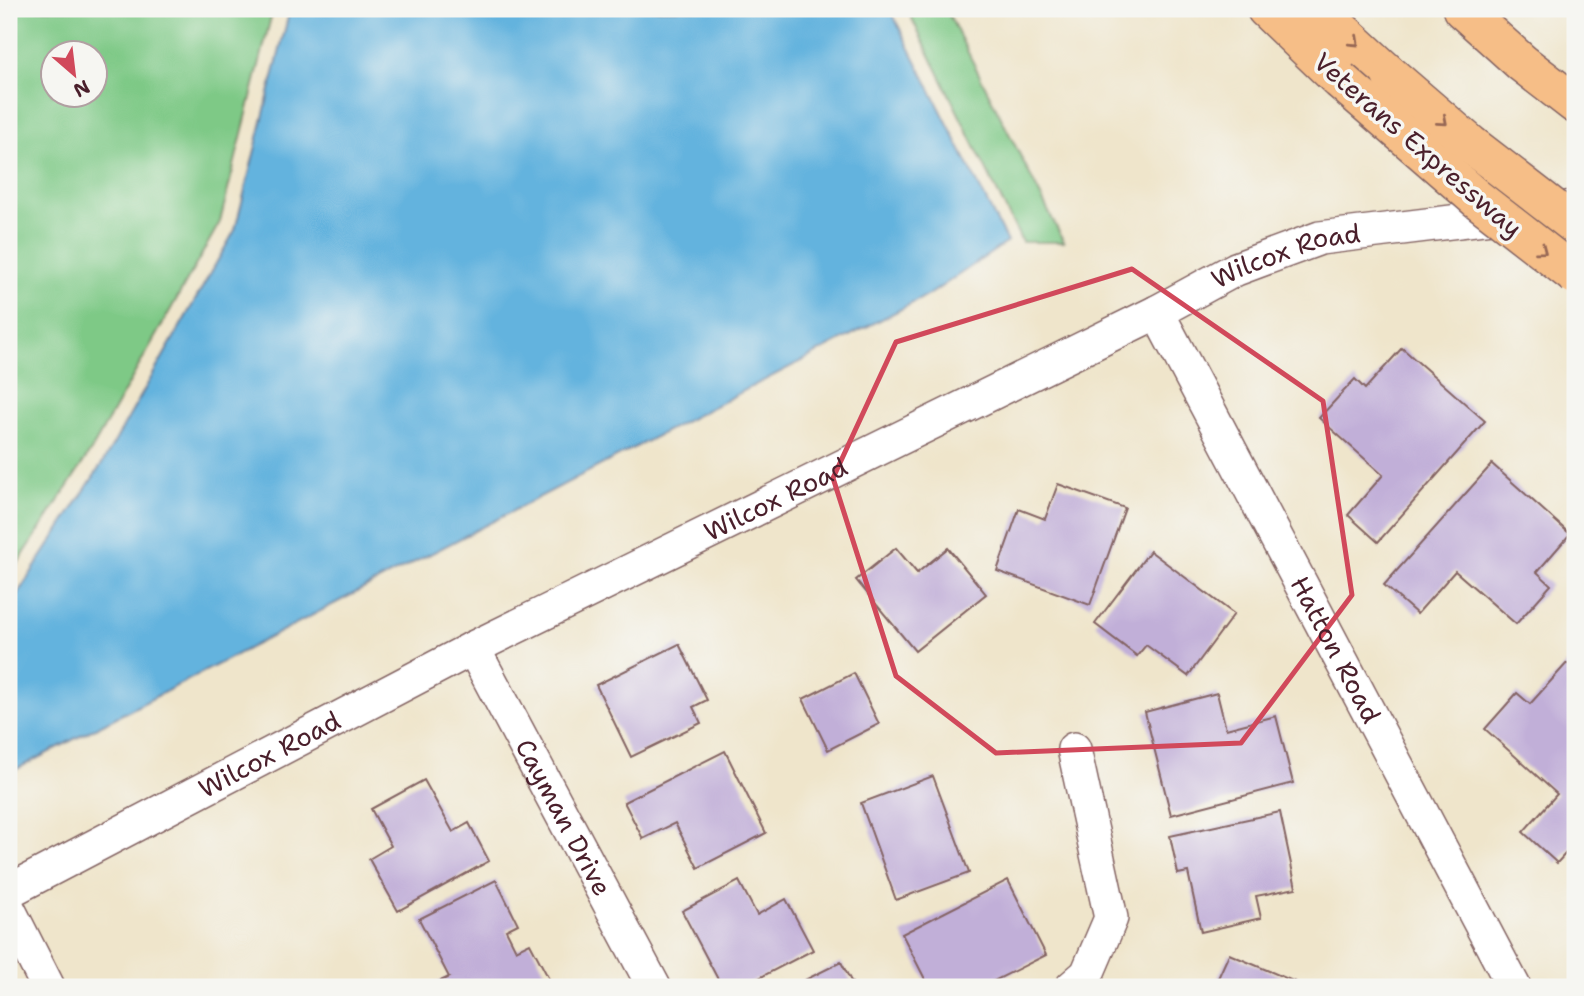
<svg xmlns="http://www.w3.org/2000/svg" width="1584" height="996" font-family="'Shantell Sans',sans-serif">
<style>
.green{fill:#7ec986;stroke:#647458;stroke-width:2;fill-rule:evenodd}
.water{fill:#63b3de;stroke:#566984;stroke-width:2}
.building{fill:#c1afd8}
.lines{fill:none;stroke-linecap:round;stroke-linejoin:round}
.minor-casing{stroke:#846463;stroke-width:36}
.highway-casing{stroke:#846463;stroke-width:41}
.minor{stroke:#fff;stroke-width:33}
.highway{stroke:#f6be87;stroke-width:38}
.highway-bridge-casing{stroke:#846463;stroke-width:41;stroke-linecap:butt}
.highway-bridge{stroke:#f6be87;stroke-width:38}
.oneway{stroke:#976754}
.marked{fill:none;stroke:#d1495b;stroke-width:5;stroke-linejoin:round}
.labels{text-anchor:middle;stroke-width:7;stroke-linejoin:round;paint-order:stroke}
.street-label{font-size:26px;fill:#4a1f2b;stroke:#f6f6f2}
</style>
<rect width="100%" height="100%" fill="#f6f6f2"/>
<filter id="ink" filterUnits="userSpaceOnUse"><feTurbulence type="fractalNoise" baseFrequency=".0143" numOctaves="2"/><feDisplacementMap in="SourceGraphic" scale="14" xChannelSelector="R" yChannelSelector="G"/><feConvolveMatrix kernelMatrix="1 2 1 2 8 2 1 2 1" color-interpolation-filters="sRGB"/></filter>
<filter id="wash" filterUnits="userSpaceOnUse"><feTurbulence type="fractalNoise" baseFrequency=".00686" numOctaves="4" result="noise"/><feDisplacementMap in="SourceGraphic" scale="28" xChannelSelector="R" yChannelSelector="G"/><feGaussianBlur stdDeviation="1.57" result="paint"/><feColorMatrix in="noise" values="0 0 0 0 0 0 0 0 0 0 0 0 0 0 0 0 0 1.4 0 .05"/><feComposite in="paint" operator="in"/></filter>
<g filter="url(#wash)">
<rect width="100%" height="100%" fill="#efe5cb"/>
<g class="green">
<path d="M 9,9 L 273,9 L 220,222 L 92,449 L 9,577 ZM 52,52 L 94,52 L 94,94 L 52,94 Z"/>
<path d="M 907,9 L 946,9 L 1064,242 L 1022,242 Z"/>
</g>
<path class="water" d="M 290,9 L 890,9 L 1007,242 L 932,293 L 9,773 L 9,607 L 105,459 L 235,230 Z"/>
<g id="blocks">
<g class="building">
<path d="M 1402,348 L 1485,421 L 1378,542 L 1348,515 L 1383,475 L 1319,418 L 1355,379 L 1365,389 Z"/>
<path d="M 1492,464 L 1570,534 L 1537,572 L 1551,585 L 1516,624 L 1455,571 L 1417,614 L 1384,585 Z"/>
<path d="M 1058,484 L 1125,508 L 1090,605 L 997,571 L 1019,509 L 1045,519 Z"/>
<path d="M 896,548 L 917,573 L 948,548 L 986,594 L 915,651 L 856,580 Z"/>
<path d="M 1150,551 L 1234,614 L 1188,676 L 1146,645 L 1137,656 L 1095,624 Z"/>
<path d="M 679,644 L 707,700 L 693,707 L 701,723 L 631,757 L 596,685 Z"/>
<path d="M 1567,663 L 1575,671 L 1575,843 L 1557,863 L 1523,832 L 1557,794 L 1485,729 L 1517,693 L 1530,704 Z"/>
<path d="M 854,673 L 879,724 L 828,750 L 803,699 Z"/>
<path d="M 1217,693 L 1226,729 L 1276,716 L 1293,783 L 1171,815 L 1145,712 Z"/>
<path d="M 725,751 L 766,833 L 698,868 L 675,823 L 643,839 L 624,802 Z"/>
<path d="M 933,776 L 969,873 L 896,900 L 861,803 Z"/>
<path d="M 424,780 L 453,832 L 469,823 L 489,861 L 398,911 L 369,859 L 391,846 L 371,809 Z"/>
<path d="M 1280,812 L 1296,888 L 1256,896 L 1261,918 L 1201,932 L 1188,872 L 1178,874 L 1170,836 Z"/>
<path d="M 496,880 L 518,924 L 506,930 L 516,950 L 530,943 L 549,979 L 533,987 L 433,987 L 432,985 L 449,977 L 419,919 Z"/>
<path d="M 1008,880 L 1046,955 L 982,987 L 929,987 L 902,934 Z"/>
<path d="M 739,881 L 757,915 L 786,899 L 813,950 L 742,987 L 722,987 L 682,911 Z"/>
<path d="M 1229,954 L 1300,984 L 1299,987 L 1214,987 Z"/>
<path d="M 841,962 L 854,987 L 791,987 Z"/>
</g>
</g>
</g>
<g filter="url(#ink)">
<use href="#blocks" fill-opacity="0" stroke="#846463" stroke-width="2"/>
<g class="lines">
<defs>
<g id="minor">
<path id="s1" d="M 1157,312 L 1514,987"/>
<path id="s2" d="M 473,648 L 654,987"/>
<path id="s3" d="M 9,891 L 473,648 L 1157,312 L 1236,269 L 1320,238 L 1573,207"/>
<path d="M 9,910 L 48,987"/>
<path d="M 1072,987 L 1087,974 L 1111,918 L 1074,749"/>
</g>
<g id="highway">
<path d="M 1266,9 L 1340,80"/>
<path d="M 1318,9 L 1391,76"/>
<path d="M 1462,9 L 1522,63 L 1575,104"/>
</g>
</defs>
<use href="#minor" class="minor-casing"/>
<use href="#highway" class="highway-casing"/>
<use href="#minor" class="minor"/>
<use href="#highway" class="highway"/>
<defs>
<g id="highway-bridge">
<path d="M 1391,76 L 1470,144 L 1575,225"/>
<path d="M 1340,80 L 1476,198 L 1575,275"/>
</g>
</defs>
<use href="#highway-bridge" class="highway-bridge-casing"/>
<use href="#highway-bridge" class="highway-bridge"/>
</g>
<defs><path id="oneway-chevron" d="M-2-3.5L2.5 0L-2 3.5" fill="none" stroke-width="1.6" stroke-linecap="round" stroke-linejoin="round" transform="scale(1.75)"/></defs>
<g class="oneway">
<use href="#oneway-chevron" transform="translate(1355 42) rotate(43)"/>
<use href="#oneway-chevron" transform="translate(1443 121) rotate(41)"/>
<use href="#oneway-chevron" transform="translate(1542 250) rotate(37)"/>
</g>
</g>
<path class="marked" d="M 1132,269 L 1323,401 L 1352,595 L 1241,743 L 996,753 L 896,676 L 833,478 L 896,342 Z"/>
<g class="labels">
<g class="street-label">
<text transform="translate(1418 145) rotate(41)" y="9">Veterans Expressway</text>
<text dy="9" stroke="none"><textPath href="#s3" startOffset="1428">Wilcox Road</textPath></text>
<text dy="9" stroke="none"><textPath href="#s3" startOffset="861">Wilcox Road</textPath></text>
<text dy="9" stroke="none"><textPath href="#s1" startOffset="382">Hatton Road</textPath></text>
<text dy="9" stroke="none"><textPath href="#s3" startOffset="294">Wilcox Road</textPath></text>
<text dy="9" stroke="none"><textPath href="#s2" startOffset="192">Cayman Drive</textPath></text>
</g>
</g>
<rect width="1584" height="996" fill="none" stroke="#f6f6f2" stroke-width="35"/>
<g transform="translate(74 74) rotate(152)"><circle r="33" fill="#f6f6f2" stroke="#b1a0a2" stroke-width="2"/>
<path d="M0-5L12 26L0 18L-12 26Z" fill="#d1495b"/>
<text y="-10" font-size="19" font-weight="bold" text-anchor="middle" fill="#4a1f2b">N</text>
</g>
</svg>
